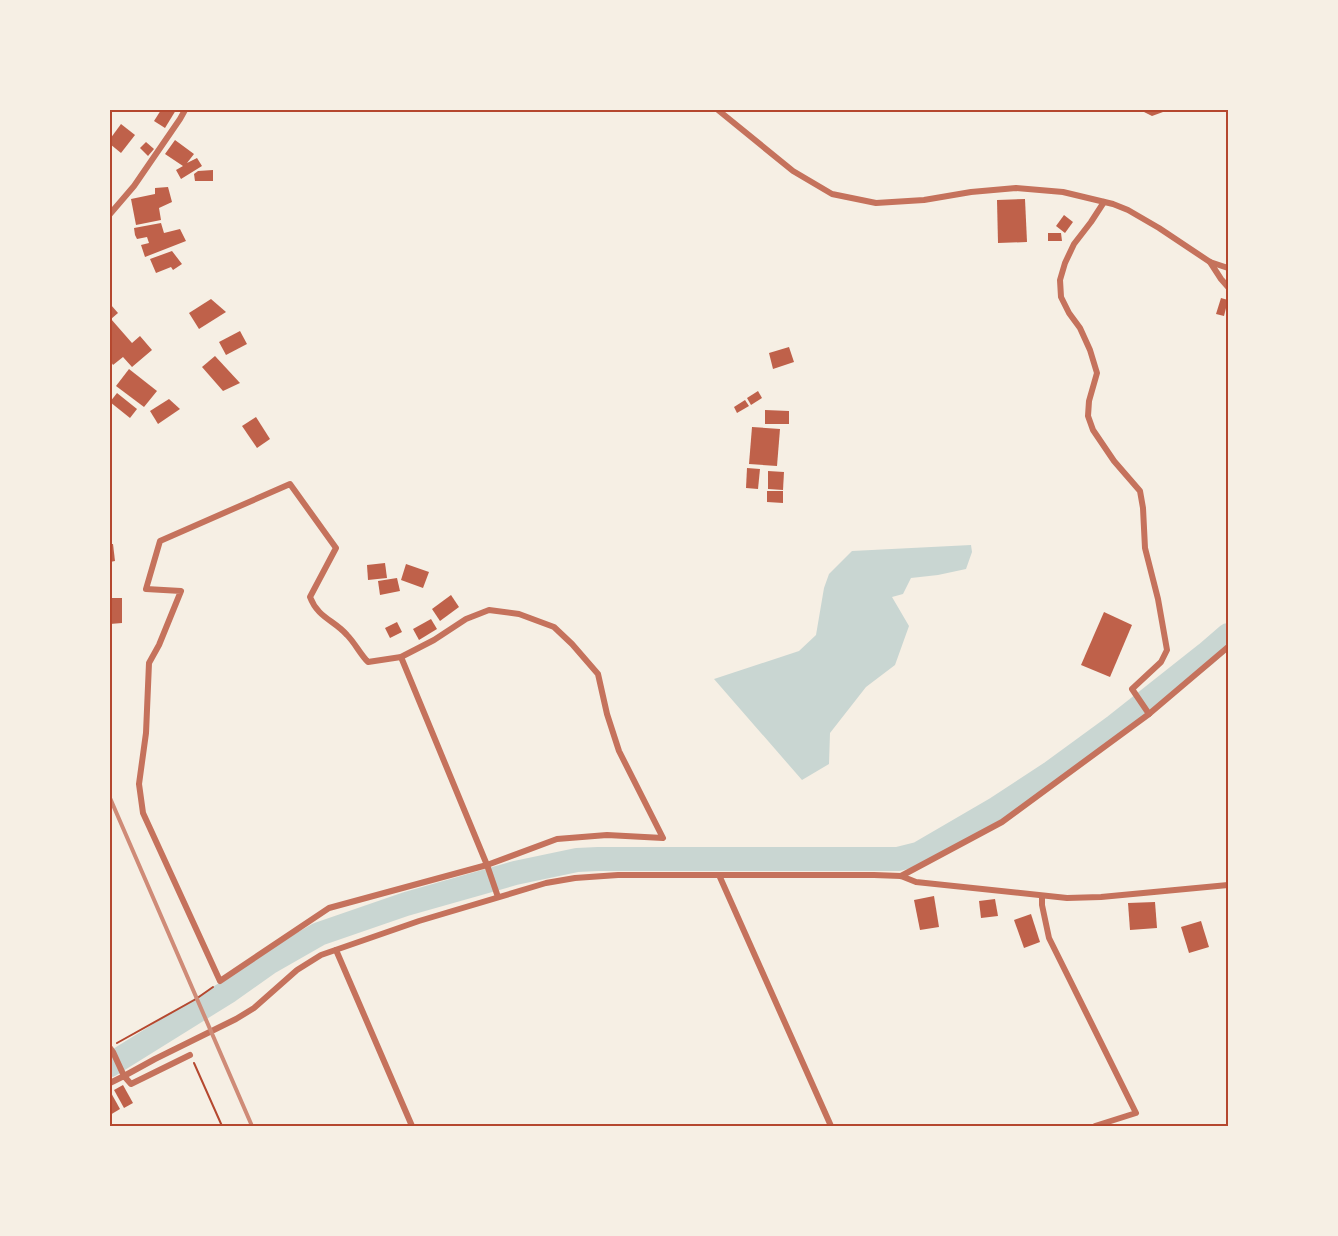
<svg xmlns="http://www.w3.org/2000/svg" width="1338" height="1236" font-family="'PT Serif',serif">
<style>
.water{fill:#c9d6d2}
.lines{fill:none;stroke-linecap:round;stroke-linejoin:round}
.river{stroke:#c9d6d2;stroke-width:24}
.building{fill:#bf614a}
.path{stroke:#b5482f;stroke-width:2}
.minor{stroke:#c5725c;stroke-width:6}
.rail{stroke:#cf8b77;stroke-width:4}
.neatline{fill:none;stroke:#b5482f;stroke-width:2}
</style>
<rect width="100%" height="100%" fill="#f6efe4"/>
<path class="water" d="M 971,545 L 972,552 L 966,569 L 938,575 L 911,578 L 903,594 L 892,597 L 909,626 L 895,665 L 866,687 L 830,733 L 829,764 L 802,780 L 714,679 L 799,651 L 816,635 L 824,588 L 829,574 L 852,551 Z"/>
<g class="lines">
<path class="river" d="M 110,1065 L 229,991 L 270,962 L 319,934 L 406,904 L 515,873 L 577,860 L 598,859 L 898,859 L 918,854 L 997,808 L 1052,772 L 1115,726 L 1206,654 L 1228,635"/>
</g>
<g class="building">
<path d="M 161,110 L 176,110 L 165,128 L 154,121 Z"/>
<path d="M 1140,110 L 1166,110 L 1163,112 L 1152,116 Z"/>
<path d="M 121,124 L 135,135 L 121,153 L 110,144 L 110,139 Z"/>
<path d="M 175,140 L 194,154 L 187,163 L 197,158 L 202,166 L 181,179 L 176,170 L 183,166 L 165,154 Z"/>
<path d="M 146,142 L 154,149 L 148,156 L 140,148 Z"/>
<path d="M 213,170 L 213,181 L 195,181 L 194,174 L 198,171 Z"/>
<path d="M 168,187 L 172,202 L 159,208 L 161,220 L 136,225 L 131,199 L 155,194 L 155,188 Z"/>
<path d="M 1025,199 L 1027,242 L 998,243 L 997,200 Z"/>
<path d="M 1064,215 L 1073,222 L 1065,233 L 1056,226 Z"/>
<path d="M 161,223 L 164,233 L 180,229 L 186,241 L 145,257 L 141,245 L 149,243 L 147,237 L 137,239 L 135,235 L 134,228 Z"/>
<path d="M 1048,233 L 1061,233 L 1062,241 L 1048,241 Z"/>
<path d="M 172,251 L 182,264 L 173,270 L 171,267 L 156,273 L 150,259 Z"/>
<path d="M 1221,298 L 1228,300 L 1224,316 L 1216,314 Z"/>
<path d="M 211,299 L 226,312 L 199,329 L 189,313 Z"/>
<path d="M 111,305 L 118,313 L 111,319 L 132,343 L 140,336 L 152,350 L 132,367 L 123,357 L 113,365 L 110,360 L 110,306 Z"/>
<path d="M 240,331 L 247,344 L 226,355 L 219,342 Z"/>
<path d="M 789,347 L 794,362 L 773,369 L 769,353 Z"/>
<path d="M 215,356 L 240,383 L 223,391 L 202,367 Z"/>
<path d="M 129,369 L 157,391 L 144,407 L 116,386 Z"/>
<path d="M 758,391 L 762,398 L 751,405 L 747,398 Z"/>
<path d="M 117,393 L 137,409 L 130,418 L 110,402 Z"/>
<path d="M 169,399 L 180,409 L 158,424 L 150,411 Z"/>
<path d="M 745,400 L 749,406 L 737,413 L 734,407 Z"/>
<path d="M 765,410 L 789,411 L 789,424 L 765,424 Z"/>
<path d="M 256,417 L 270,439 L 257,448 L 242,426 Z"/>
<path d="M 752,427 L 780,429 L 777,466 L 749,464 Z"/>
<path d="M 747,468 L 760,469 L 758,489 L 746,488 Z"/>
<path d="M 768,471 L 784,472 L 783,490 L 768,489 Z"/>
<path d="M 767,491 L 783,491 L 783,503 L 767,502 Z"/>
<path d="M 110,544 L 113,544 L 115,561 L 110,562 Z"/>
<path d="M 385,563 L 387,578 L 368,580 L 367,565 Z"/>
<path d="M 406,564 L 429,572 L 423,588 L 401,580 Z"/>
<path d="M 397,578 L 400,591 L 380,595 L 378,581 Z"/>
<path d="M 451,595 L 459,607 L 440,621 L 432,609 Z"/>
<path d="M 110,598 L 122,598 L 122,623 L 110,624 Z"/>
<path d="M 1104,612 L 1132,625 L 1110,677 L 1081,665 Z"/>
<path d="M 431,619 L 437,629 L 419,640 L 413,629 Z"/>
<path d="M 397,622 L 402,632 L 390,638 L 385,628 Z"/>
<path d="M 934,896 L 939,927 L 920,930 L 914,900 Z"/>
<path d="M 995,899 L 998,916 L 981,918 L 979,901 Z"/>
<path d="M 1155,902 L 1157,928 L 1130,930 L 1128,903 Z"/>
<path d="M 1031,914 L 1040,942 L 1024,948 L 1014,920 Z"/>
<path d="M 1201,921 L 1209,947 L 1189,953 L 1181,927 Z"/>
<path d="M 123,1085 L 133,1103 L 124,1108 L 114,1090 Z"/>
<path d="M 110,1091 L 120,1109 L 110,1115 Z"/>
</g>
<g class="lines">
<g class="path">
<path d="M 117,1043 L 196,999 L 213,987"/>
<path d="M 194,1063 L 222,1126"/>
</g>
<g class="minor">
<path d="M 718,110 L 793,171 L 832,194 L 876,203 L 924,200 L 971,192 L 1016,188 L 1063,192 L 1113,204 L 1128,210 L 1159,228 L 1210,262 L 1228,268"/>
<path d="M 1104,202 L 1091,222 L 1074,244 L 1065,263 L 1060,280 L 1061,297 L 1069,313 L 1080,328 L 1090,350 L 1097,373 L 1089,401 L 1088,416 L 1093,430 L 1114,461 L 1140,491 L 1143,508 L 1145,548 L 1158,599 L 1167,650 L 1161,662 L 1132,689 L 1149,714"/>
<path d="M 110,214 L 134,186 L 180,119 L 185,110"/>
<path d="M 1210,262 L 1221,279 L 1228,287"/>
<path d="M 290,484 L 336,548 L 310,597 C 318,618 334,620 347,635 C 355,643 360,654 368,662 L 401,657 L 434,640 L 466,619 L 489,610 L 519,614 L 554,627 L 572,644 L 598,674 L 607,714 L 619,751 L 663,838 L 607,835 L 557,839 L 487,865 L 329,908 L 220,981 L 143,813 L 139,784 L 146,733 L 149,663 L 159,645 L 181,591 L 146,589 L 160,541 Z"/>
<path d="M 401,657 L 487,865 L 498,897"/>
<path d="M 719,875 L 831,1126"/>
<path d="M 901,876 L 1002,822 L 1149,714 L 1228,647"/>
<path d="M 1042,896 L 1042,905 L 1049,938 L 1136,1113 L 1095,1126"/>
<path d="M 336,950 L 412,1126"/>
<path d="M 110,1048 L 113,1052 L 124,1076 L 155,1059 L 236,1019 L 254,1008 L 297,970 L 321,955 L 419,921 L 546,883 L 575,878 L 618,875 L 874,875 L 901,876 L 916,882 L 1067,898 L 1101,897 L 1228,885"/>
<path d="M 110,1083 L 124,1076 L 131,1084 L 190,1055"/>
</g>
<path class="rail" d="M 110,798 L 252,1126"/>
</g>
<rect width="1338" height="1236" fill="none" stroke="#f6efe4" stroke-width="222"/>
<rect x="111" y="111" width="1116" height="1014" class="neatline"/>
</svg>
